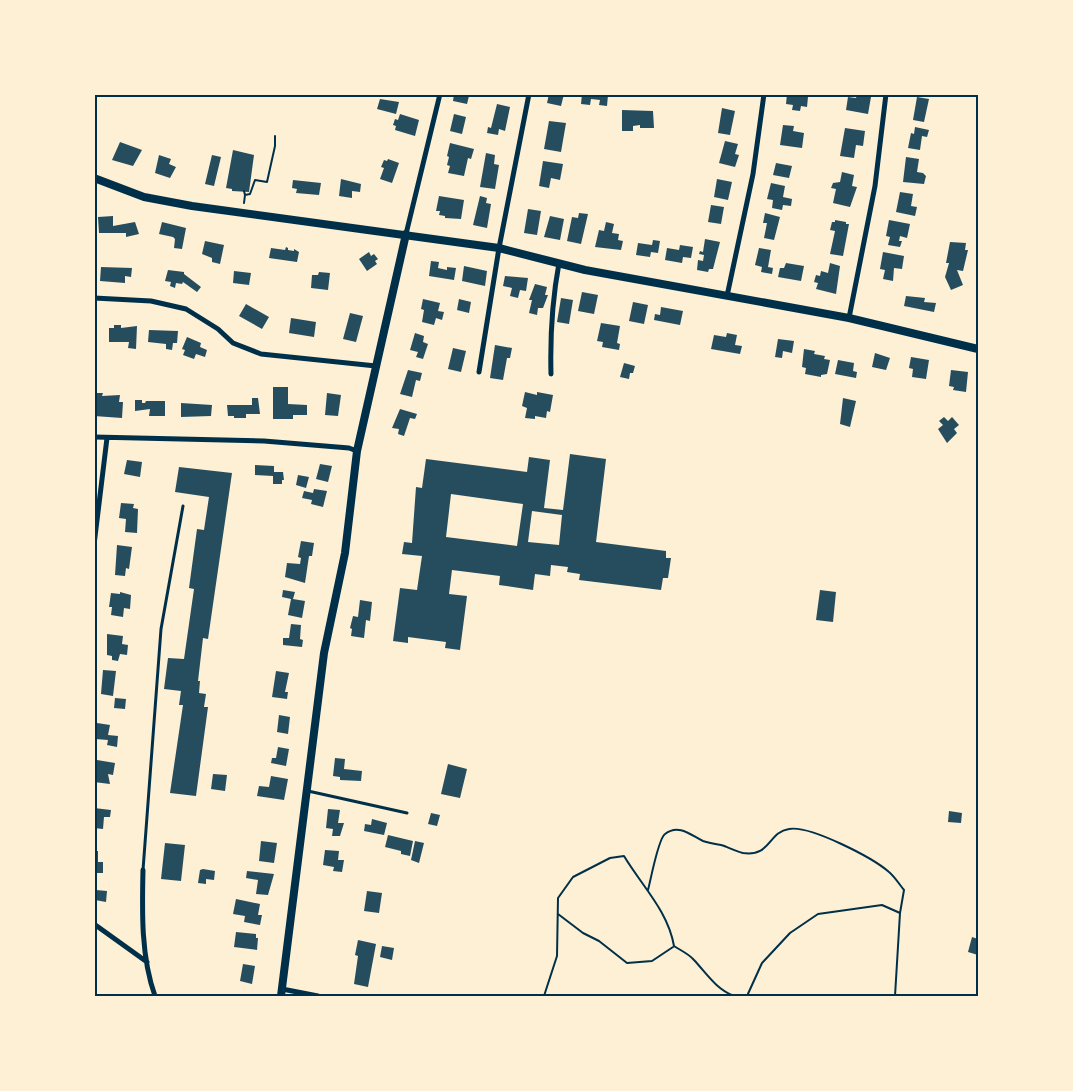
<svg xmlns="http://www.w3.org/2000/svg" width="1073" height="1091" font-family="'Noto Sans',sans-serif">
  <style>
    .building { fill: #264d5e; fill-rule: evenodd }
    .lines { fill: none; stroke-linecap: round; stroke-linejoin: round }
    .path { stroke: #003049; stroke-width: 2 }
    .service { stroke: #003049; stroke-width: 3 }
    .minor { stroke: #003049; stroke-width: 5 }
    .secondary { stroke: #003049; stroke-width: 8 }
    .neatline { fill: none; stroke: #003049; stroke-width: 2 }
  </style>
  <rect width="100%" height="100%" fill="#fdf0d5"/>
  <path class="building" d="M454,94L469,96L467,104L453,101Z
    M549,94H564L561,106L547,103Z
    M582,94L608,95L607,106L599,105L600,100L591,99L590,105L581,104Z
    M787,94H801V96L808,97L807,107L801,106L800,111L792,110L793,105L786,104Z
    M857,95L871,97L868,114L846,110L848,97L856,98Z
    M917,97L929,99L924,122L913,120Z
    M380,99L399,102L396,114L377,109Z
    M497,104L510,107L505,131L499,129L498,135L487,133L488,127L491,128Z
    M722,108L735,111L730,135L718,133Z
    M622,110L653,111L654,128H640V125L633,126V131H622Z
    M400,114L419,120L415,136L395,130L396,126L393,125L395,119L398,120Z
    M454,114L466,117L462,134L450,131Z
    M549,121L566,123L561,152L544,149Z
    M783,125L794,126L793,131L804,133L802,148L780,145Z
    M915,127L929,130L927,137L922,136L920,150L908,148L911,133L914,134Z
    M845,128L865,131L863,146L856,145L854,158L840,156Z
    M725,141L738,144L735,154L739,155L735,167L719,163Z
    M120,142L142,150L133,166L112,160Z
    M450,143L474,149L471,159L468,158L464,176L448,173L450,166L447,165L449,157L447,156Z
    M233,150L254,155L249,192L232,191V189L226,188Z
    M486,153L495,155L494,164L499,165L495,189L480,187Z
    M159,155L171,159L169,164L176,167L170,178L155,173Z
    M212,155L221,157L214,186L205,184Z
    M906,157L919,159L917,172L923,173L926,176L924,184L903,182Z
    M388,159L399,163L392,183L380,179L384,168L381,167L384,160L387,161Z
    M543,161L563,164L560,180L551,178L549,188L539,186Z
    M776,163L792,166L789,178L773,175Z
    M842,172L854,175L852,186L857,187L850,207L833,203L836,189L831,188L833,183L840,182Z
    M341,179L361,184L360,192L352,191V198L339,196Z
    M717,179L732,182L728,200L714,197Z
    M293,180L321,183L319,195L296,193L297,189L292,188Z
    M771,183L785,186L783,197L792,199L791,206L783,205L782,210L772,208L773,200L767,199Z
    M900,192L913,194L911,206L917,207L915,216L896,212Z
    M439,196L464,200L461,219L445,218V216L439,215L440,211H436Z
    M480,196L487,198L486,203L491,204L487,228L473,225Z
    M711,205L724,207L721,224L708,222Z
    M528,209L541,211L537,235L524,233Z
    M579,213L588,214L581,244L567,241L572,217L578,218Z
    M765,213L780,217L774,240L764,238L767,223H763Z
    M113,216V226L135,222L139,234L126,237V233H99L98,217Z
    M550,216L564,219L560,240L544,237Z
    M835,220L846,222V224H849L843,256L830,254L835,231L830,230L832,222H835Z
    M889,220L910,224L907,238L900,236L899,241H902L900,247L888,245L890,237L886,236Z
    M162,222L186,228L182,249L174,248L175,239L173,237L159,234Z
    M606,222L614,224L612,233L619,234L618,240L623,241L621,250L595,247L599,230L604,231Z
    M705,239L720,242L713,269H709L708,272L697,270L698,260L703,261L704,255L699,254L700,251L703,252Z
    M653,240L660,241L658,253L651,252L650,257L636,255L638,243L652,245Z
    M205,241L224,245L220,264L212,262V258L202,254Z
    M950,242L966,243L965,250H968L963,271L957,270L963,285L951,290L945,277L949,263H946Z
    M680,245L693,247L691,258L683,257L682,263L665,260L667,248L679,250Z
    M286,247L288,248V250L294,251V249L299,252L297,262L269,258L271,248L285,250Z
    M759,248L771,250L768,267L773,268L772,274L761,272L762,267L755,265Z
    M369,252L371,256L374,254L378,259L375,261L377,264L367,271L359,259Z
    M883,252L904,256L902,269L894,268L893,281L883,279L885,270L880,269Z
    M431,261L439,262L438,268L447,270V267L456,268L454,280L429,276Z
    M786,263L804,266L801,281L778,277L780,268H784Z
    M830,263L840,266L836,294L816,289L818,283L814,282L816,275L820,276L821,271L828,273Z
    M464,266L487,271L485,286L462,281Z
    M101,267L132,268L131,277L125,276V283L100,281Z
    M168,270L184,272V274L201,287L197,292L183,282L182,284L176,283L175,288L170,286L171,282L165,281Z
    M234,271L251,273L249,285L233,283Z
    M319,272L330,273L328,290L311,288L312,275H318Z
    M505,276L528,278L526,291L520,290L518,298L510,296L512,288L503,286Z
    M535,284L547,287L545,295H548L543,308H538L537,315L529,313L532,300H529Z
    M582,292L598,295L594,314L578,311Z
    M906,296L925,298L924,302L936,303L934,312L904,306Z
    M561,298L573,300L569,324L557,322Z
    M423,299L440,303L438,311L444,312L442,320L436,318L434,325L422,322L424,310L421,309Z
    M459,299L471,302L469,313L457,310Z
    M633,302L648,305L644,324L629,321Z
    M246,304L269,317L262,329L239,316Z
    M661,307L683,311L680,325L654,320L655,314L660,315Z
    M350,313L363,316L356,342L343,339Z
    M291,318L316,322L314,337L289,333Z
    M601,323L620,326L617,343L620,344L619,350L602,347L603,342L597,341Z
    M114,325H121V328L137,326L136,349L128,348L129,342H109V328H114Z
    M149,330L178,331L177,343H173L172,350L166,349V344L148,342Z
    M415,333L424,336L423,342L428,344L423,359L416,357L418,352L410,350Z
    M727,333L737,335L735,345L742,346L740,354L711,349L714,335L726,337Z
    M187,337L201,343L200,347L207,350L205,357L196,354L194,359L183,355L185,350L182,349Z
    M778,339L794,341L792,353L783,351L782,358L775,357Z
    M495,345L512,348L510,358H507L503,380L490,378Z
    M453,348L466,351L461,372L448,369Z
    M804,349L815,351L814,354L825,356L824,359L830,360L827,374L821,375V377L805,374L806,368L802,367Z
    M875,353L890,358L886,370L872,367Z
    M911,357L929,360L926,379L912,377L913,369L909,368Z
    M838,360L854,363L853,371L857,372L856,378L835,374Z
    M624,363L635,366L633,373H630L629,379L620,377Z
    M408,370L422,373L420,381L416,380L412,397L400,394Z
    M951,370L968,372L966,392L953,390L954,387L949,386Z
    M273,387H288V404L307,405V415H293V419H273Z
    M525,392L537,395V392L553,395L550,412L547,411L546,418L535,416V419L525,418L527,408L522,406Z
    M97,393H103L102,396L120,395L119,402H123L122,418L94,416Z
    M327,393L341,395L338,416L325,415Z
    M252,398H258L260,414H246V418H234V416H228L227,405H252Z
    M843,398L856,401L850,427L840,424Z
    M135,400H142V403H145L146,401H165V416H149L150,409L135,411Z
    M181,403L212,405L211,416L181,417Z
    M400,409L417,414L415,419L410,418L404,436L398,434L399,429L392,428Z
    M944,417L948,421L952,417L959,425L954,429L957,433L947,443L938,429L943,425L939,421Z
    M570,454L606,459L596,542L666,551V558H671L668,578H663L661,590L579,580L580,574L567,572L568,567L551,565L550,576L535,574L533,590L499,585L500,576L452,570L449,594L467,596L460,650L445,648L446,642L408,637V643L393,641L400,588L417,590L422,556L402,554L404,542L412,543L416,487L422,488L426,459L527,472L529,457L550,460L544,508L563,510ZM451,494L523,504L517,546L446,537ZM532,511L562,515L559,545L528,542Z
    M127,460L142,462L140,477L124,474Z
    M320,464L332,466L328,482L316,479Z
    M255,465L274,466V472H283L284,480H282V484H273V476L255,475Z
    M179,467L232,473L208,639L203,638L198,681H200L199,693L206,694L204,707H208L196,796L170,793L183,705H179L181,691L164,689L168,658L184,659L194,589L189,588L197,529L204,530L209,497L175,492Z
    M298,475L309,477L306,488L296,485Z
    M314,489L327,491L323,507L311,504L312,500L302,498L304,491L313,493Z
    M121,503L134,504L133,508L138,509L137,533L125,532L126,519L119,518Z
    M301,541L314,543L312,556H309L305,583L285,577L287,563L300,564L301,558L298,557Z
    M117,545L132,547L129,569L126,568L125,576L115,575Z
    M283,590L295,592L293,599L305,601L302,618L288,615L291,599L282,597Z
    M820,590L836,592L833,622L816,620Z
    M120,592L131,595L130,609L124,608L123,617L111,615L112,607H109L111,593L120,594Z
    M360,600L372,602L370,621L366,620L364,638L351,636L352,629L350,628L353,616L358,617Z
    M291,624L301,625L300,639L303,640L302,647L283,645V638H289Z
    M107,634L123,636L122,644L128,645L127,655L120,654L118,661L112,660V656L107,655Z
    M103,670L116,671L113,696L101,694Z
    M276,671L289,673L285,692H288L287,699L272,697Z
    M115,698L126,699L125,709L114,708Z
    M279,715L290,717L288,734L277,732Z
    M97,723L110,725L108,735L118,736L117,747L107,745L108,740L95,739Z
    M278,747L289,749L286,766L271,763L272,758H276Z
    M335,758L345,759L344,769L362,771L361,781L340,780V777L333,776Z
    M97,760L115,763L113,775L108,774L110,784L94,782Z
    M448,764L467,769L460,798L441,794Z
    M213,774L227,775L225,791L211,789Z
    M271,776L288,779L284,800L257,796L259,786L269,787Z
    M94,808L111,810L110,817H104L103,829L94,828Z
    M328,809L340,810L338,823H344L340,836H332L333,829L326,828Z
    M949,811L962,813L961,823L948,822Z
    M431,813L440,815L437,826L428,824Z
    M372,819L387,823L384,835L364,831L365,824L371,825Z
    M388,835L413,841L410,856L401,854V851L385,847Z
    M261,841L277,843L274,863L259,861Z
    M415,841L424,843L419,863L411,860Z
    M165,843L185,845L181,881L161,879Z
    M325,850L339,851L338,860H344L342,872L333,871L334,867L323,865Z
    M94,851H98V862H103V873H94Z
    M203,869L215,871L214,880L206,879V884L198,883L200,870Z
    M247,871L274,874L268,895L256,894L258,880L246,878Z
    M96,890L107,891L106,902L95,900Z
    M367,891L382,893L379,913L364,911Z
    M236,899L260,904L258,915H262L260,925L244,922L245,916L233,914Z
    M236,932L256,934V938H258L257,950L234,947Z
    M972,937L978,939L977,948H978V955L968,952Z
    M358,940L376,944L368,987L354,984L358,956L355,955Z
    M382,946L394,948L392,960L380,957Z
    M243,964L255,966L252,984L240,981Z"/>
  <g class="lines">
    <path class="path" d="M244,191L245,195L244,203
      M245,195L250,194L255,180L267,182L275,146V136
      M648,890C651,879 658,839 665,834C679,823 692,836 703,841C709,843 715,844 721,845C728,847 735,851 743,853C771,857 768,832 789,829C810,825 873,858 889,872C895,877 899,884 904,890L900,913
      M558,914L583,933L599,941L627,963L652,961L673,947
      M544,996L557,956L558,898L573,877L610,858L624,856C642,886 668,911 674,946C680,950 689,954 694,960C707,974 716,989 734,996
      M747,996L762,963L790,933L818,914L882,905L900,913L895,996"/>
    <path class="service" d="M308,791L407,813
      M143,870L161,629L183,506"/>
    <path class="minor" d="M406,234L440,94
      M727,296L753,174L764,94
      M94,298L151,301L186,309L218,329L233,343L261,354L376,366
      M849,318L875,186L886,94
      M479,372L499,248L529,94
      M551,374C550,336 552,301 559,263
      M94,437L264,441L349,448L357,451
      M94,545L107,438
      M143,870C142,912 141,957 155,996
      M94,924L147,962
      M282,989L318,996"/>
    <path class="secondary" d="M94,178L144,197L192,206L499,248L585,270L849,318L978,349
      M281,996L324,653L345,553L357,451L406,234"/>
  </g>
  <rect width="1073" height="1091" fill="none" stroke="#fdf0d5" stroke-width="192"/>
  <rect x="96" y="96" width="881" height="899" class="neatline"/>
</svg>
